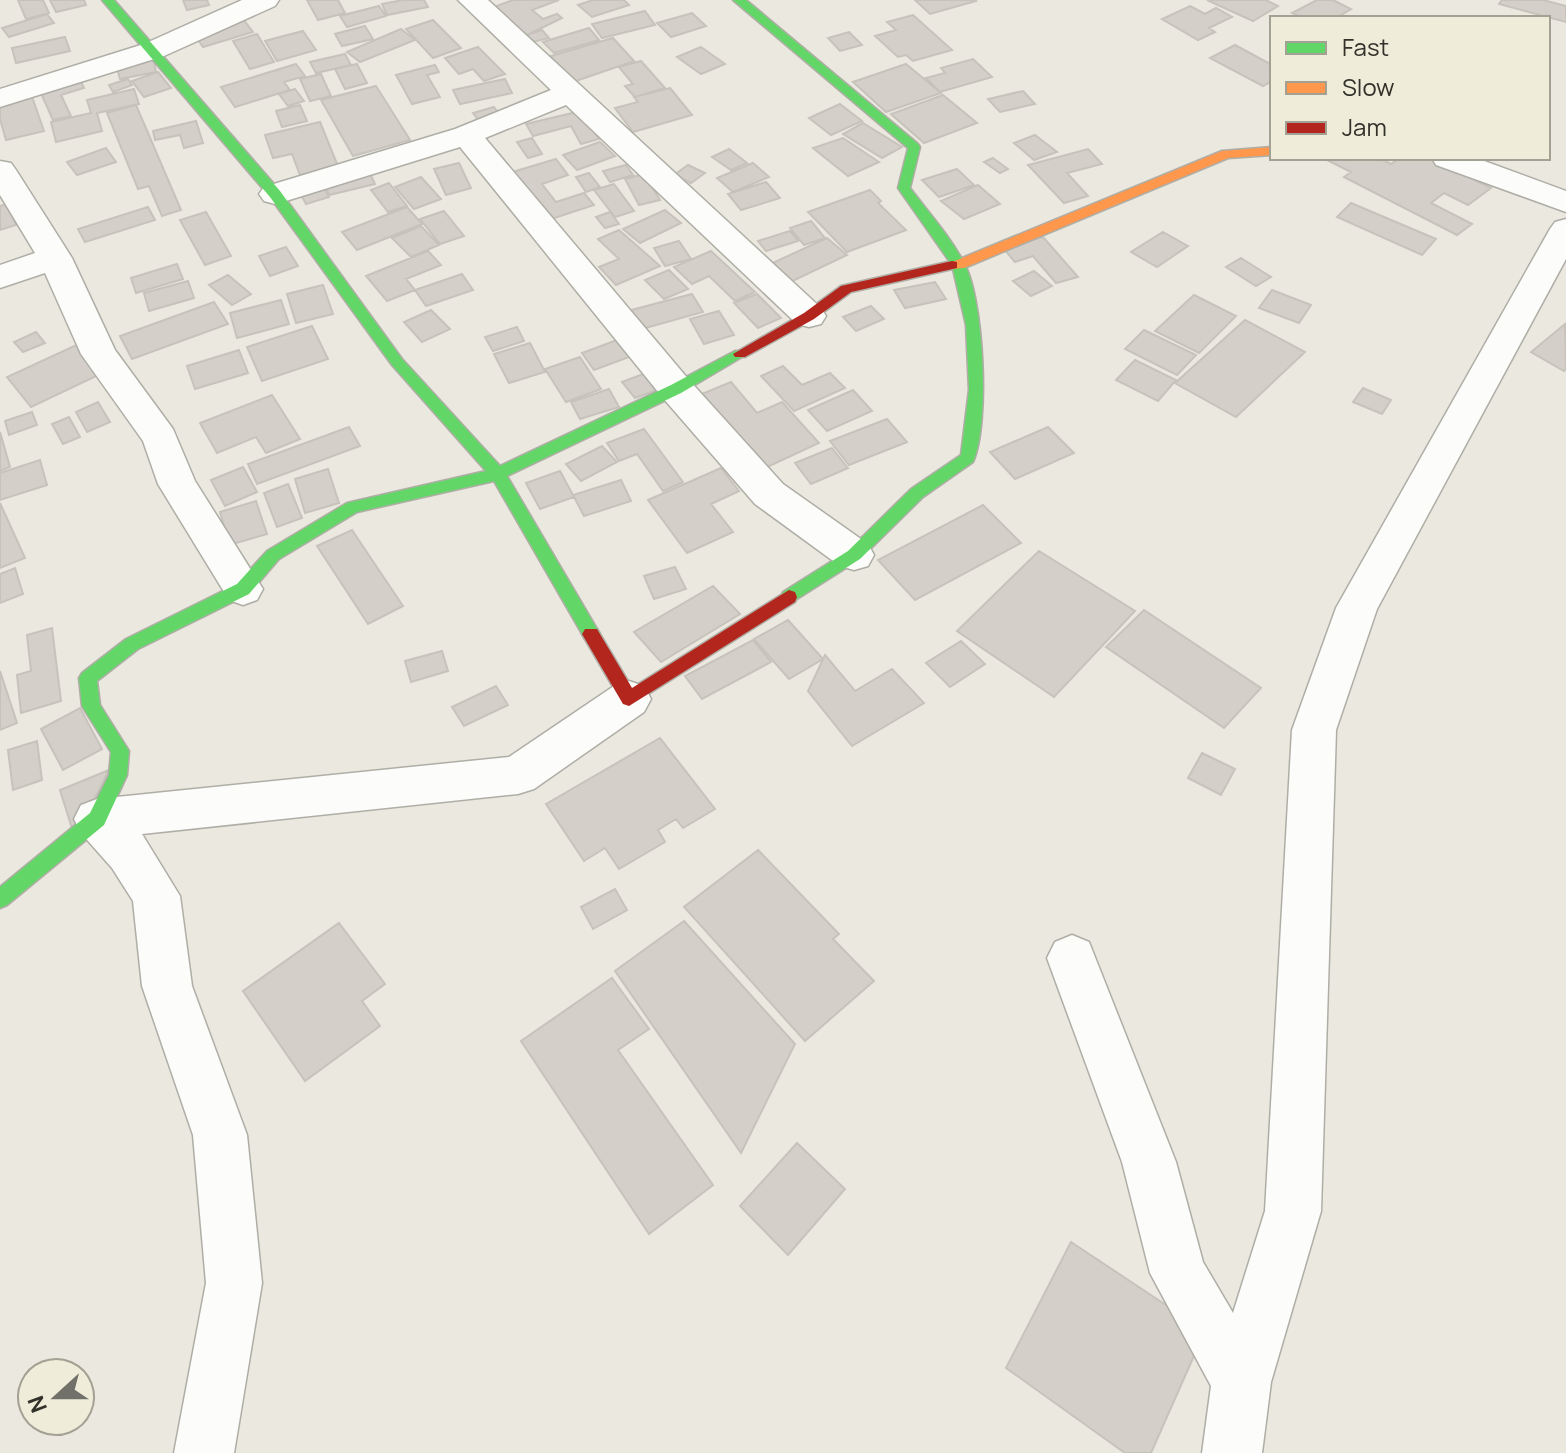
<svg xmlns="http://www.w3.org/2000/svg" width="1566" height="1453" font-family="Manrope,sans-serif">
  <style>
    .building { fill: #d4d0c9; stroke: #c7c3bc; stroke-width: 2 }
    .lines { fill: none; stroke-linecap: round; stroke-linejoin: round }
    .street-casing { stroke: #afaea6; stroke-width: 3 }
    .fast-casing { stroke: #afaea6; stroke-width: 3 }
    .slow-casing { stroke: #afaea6; stroke-width: 3 }
    .jam-casing { stroke: #afaea6; stroke-width: 3 }
    .street { fill: #fcfcfa; fill-rule: evenodd }
    .fast { fill: #63d668; fill-rule: evenodd }
    .slow { fill: #ff974d; fill-rule: evenodd }
    .jam { fill: #b3261e; fill-rule: evenodd }
  </style>
  <rect width="100%" height="100%" fill="#eae8df"/>
  <path class="building" d="M18,0H43L49,13L26,19Z
    M50,0H84L86,5L56,12Z
    M183,0H207L209,5L187,10Z
    M307,0H338L345,13L318,20Z
    M403,0H424L428,7L387,15L382,4Z
    M513,0H559L532,10L543,19L557,14L562,18L525,36L491,8Z
    M593,0H624L629,5L592,17L578,5Z
    M915,0H975L976,1L930,14Z
    M1207,0H1266L1278,6L1253,21Z
    M1317,0H1333L1351,9L1336,18H1303L1292,13Z
    M1502,0H1543L1566,6V22L1499,4Z
    M379,6L386,16L347,27L340,16Z
    M1190,6L1205,14L1216,8L1232,17L1209,28L1215,32L1198,40L1162,19Z
    M645,11L655,25L602,38L592,24Z
    M692,13L706,26L671,37L657,23Z
    M47,14L54,23L9,37L2,28Z
    M913,15L952,50L913,61L906,55L898,57L875,36L896,30L887,22Z
    M243,19L253,32L203,47L194,34Z
    M433,20L461,48L433,58L406,29Z
    M365,26L373,39L342,46L335,34Z
    M589,28L599,40L554,53L543,42Z
    M401,29L415,40L360,62L347,52Z
    M542,30L549,38L533,42L527,35Z
    M303,31L316,50L277,61L265,41Z
    M849,32L862,45L840,51L828,38Z
    M257,34L274,62L250,69L233,41Z
    M65,37L70,51L16,63L12,48Z
    M613,38L634,61L570,83L551,56Z
    M1235,45L1272,65V81L1263,86L1210,58Z
    M478,47L505,74L484,81L473,69L459,74L445,58Z
    M701,47L725,64L701,74L677,57Z
    M345,54L351,65L316,73L310,62Z
    M153,57L156,72L120,79L116,65Z
    M973,59L992,77L940,92L926,78L945,73L941,68Z
    M641,61L665,88L635,97L625,86L633,84L619,67Z
    M296,64L305,76L284,82L290,90L235,107L221,87Z
    M357,64L367,83L345,89L335,69Z
    M906,64L941,93L886,112L853,82Z
    M435,65L439,72L427,75L440,97L412,104L396,75Z
    M158,72L171,88L144,97L132,81Z
    M321,74L331,96L310,101L300,79Z
    M79,78L84,88L61,95L71,116L53,120L39,89Z
    M128,79L132,85L113,92L109,85Z
    M505,79L512,93L460,104L453,90Z
    M376,86L410,140L353,156L321,100Z
    M670,88L692,115L633,132L615,108L638,102L634,97Z
    M134,89L139,104L97,113L102,131L56,142L51,122L91,113L87,100Z
    M295,89L304,101L288,106L279,94Z
    M1023,91L1035,104L1000,112L988,99Z
    M31,94L44,131L6,140L0,119V102Z
    M943,95L977,123L924,143L891,114Z
    M840,104L862,121L831,135L809,118Z
    M136,105L181,210L162,216L149,186L138,189L107,113Z
    M300,105L307,121L282,127L276,111Z
    M494,107L500,115L479,121L473,113Z
    M581,111L599,139L581,144L571,126L533,136L526,124Z
    M196,121L203,143L184,148L180,135L155,140L153,131Z
    M320,122L338,166L300,175L292,154L273,158L265,135Z
    M863,123L902,147L882,158L843,134Z
    M1035,135L1057,152L1034,160L1014,143Z
    M532,138L542,154L528,158L517,142Z
    M843,138L879,162L848,176L813,148Z
    M600,142L615,156L577,170L563,155Z
    M106,148L116,162L77,175L67,162Z
    M729,149L747,163L731,170L712,157Z
    M1088,149L1102,164L1067,173L1088,196L1064,203L1028,165Z
    M993,158L1008,169L1000,173L984,162Z
    M1333,158H1379L1391,164L1400,158H1431L1491,188L1468,205L1444,193L1431,203L1472,224L1457,235L1344,177L1351,172L1329,161Z
    M556,159L568,175L542,184L556,202L584,193L594,205L542,222L506,174Z
    M459,163L471,188L446,195L434,169Z
    M753,163L769,177L733,192L717,178Z
    M626,165L633,175L610,182L603,171Z
    M688,165L705,173L691,183L674,175Z
    M957,169L974,185L939,197L922,180Z
    M369,171L375,184L329,195L324,182Z
    M589,173L600,187L586,192L576,177Z
    M644,174L660,200L639,205L625,179Z
    M421,177L441,199L414,209L395,187Z
    M766,182L780,198L741,210L728,194Z
    M389,183L407,206L388,212L371,190Z
    M614,184L634,211L615,217L594,190Z
    M978,185L1000,204L964,219L941,201Z
    M323,186L329,197L306,204L300,193Z
    M870,190L881,201L878,203L906,230L847,252L808,212Z
    M1351,203L1436,239L1422,255L1337,217Z
    M7,204L16,225L0,230V206Z
    M148,207L155,220L85,242L78,229Z
    M407,207L422,224L357,250L342,232Z
    M665,210L681,223L640,243L623,229Z
    M444,211L464,236L440,244L420,219Z
    M206,212L231,256L205,265L180,220Z
    M610,212L619,224L605,228L596,217Z
    M811,221L825,238L804,245L790,228Z
    M421,226L439,245L411,257L392,238Z
    M619,230L660,266L616,285L599,267L619,259L598,239Z
    M790,231L798,241L766,251L758,241Z
    M1163,232L1188,246L1157,267L1131,252Z
    M1043,237L1078,277L1056,283L1033,256L1015,262L1003,248Z
    M827,238L847,255L784,285L764,267Z
    M679,241L691,259L665,266L654,248Z
    M286,247L298,266L270,276L259,256Z
    M428,251L441,265L406,279L415,290L387,301L366,276Z
    M711,251L755,292L735,301L709,276L692,284L674,267Z
    M1241,258L1271,277L1256,286L1226,267Z
    M177,264L183,279L136,293L131,278Z
    M669,270L688,289L664,299L645,280Z
    M1034,271L1052,286L1031,296L1013,281Z
    M462,274L473,290L426,306L415,290Z
    M228,275L251,294L232,305L209,285Z
    M188,281L194,298L149,311L144,293Z
    M935,282L946,299L905,308L894,290Z
    M323,285L333,314L296,323L287,294Z
    M1272,290L1311,305L1299,323L1259,308Z
    M692,294L703,312L638,330L628,311Z
    M757,294L781,318L758,328L734,303Z
    M1194,295L1236,316L1199,353L1155,331Z
    M281,300L289,324L237,338L230,313Z
    M214,302L228,324L132,359L120,336Z
    M871,306L884,319L856,331L843,317Z
    M431,310L450,329L422,342L404,322Z
    M719,311L734,335L704,344L690,319Z
    M1245,320L1305,352L1236,417L1175,383Z
    M1565,324L1566,369L1564,371L1531,352Z
    M312,326L328,359L262,381L247,347Z
    M517,327L524,341L493,351L485,337Z
    M1144,330L1196,355L1177,375L1125,349Z
    M36,332L45,343L23,352L14,342Z
    M617,340L629,357L594,370L582,353Z
    M83,342L107,371L31,407L7,377Z
    M530,343L545,372L509,383L494,354Z
    M239,350L248,373L195,389L187,366Z
    M580,357L601,389L566,402L545,369Z
    M1135,360L1176,380L1158,401L1116,380Z
    M783,366L802,385L830,373L845,388L794,411L761,376Z
    M646,373L659,389L635,398L622,382Z
    M731,382L757,413L782,402L819,443L765,468L702,394Z
    M1363,388L1391,400L1382,414L1353,402Z
    M609,389L619,407L580,419L571,402Z
    M853,390L872,411L827,431L808,410Z
    M272,395L300,439L266,453L256,437L217,453L200,423Z
    M98,402L110,422L87,432L76,412Z
    M32,412L37,425L9,435L5,421Z
    M69,417L80,437L63,444L52,424Z
    M887,419L907,442L849,465L830,441Z
    M349,427L360,446L257,484L248,464Z
    M1048,427L1074,453L1015,479L990,452Z
    M644,429L683,482L663,491L637,454L619,461L607,443Z
    M0,432L10,467L0,471Z
    M602,446L617,462L581,481L566,464Z
    M832,448L848,468L811,484L795,463Z
    M40,460L47,485L0,500V473Z
    M243,467L257,492L225,506L211,480Z
    M721,468L739,491L711,504L733,532L687,553L648,500Z
    M328,469L339,503L305,513L295,479Z
    M560,471L574,497L540,509L526,483Z
    M621,480L631,501L584,516L573,495Z
    M288,484L302,518L277,527L264,493Z
    M256,501L267,534L229,545L220,512Z
    M0,503L25,558L0,568Z
    M983,505L1021,543L915,600L878,560Z
    M352,530L403,606L368,624L317,546Z
    M1039,551L1135,611L1054,697L957,631Z
    M675,567L686,589L654,599L644,576Z
    M15,568L23,594L0,603V574Z
    M713,586L740,614L661,662L634,632Z
    M1144,610L1261,688L1224,728L1106,647Z
    M788,620L823,659L789,679L754,639Z
    M52,628L61,701L21,713L17,675L31,671L27,635Z
    M753,640L771,662L702,699L685,676Z
    M961,641L985,664L950,687L926,663Z
    M442,651L448,671L411,682L405,661Z
    M825,655L855,691L892,669L924,703L852,746L808,691Z
    M0,671L17,723L0,730Z
    M496,686L508,705L464,726L452,707Z
    M80,708L102,749L63,770L41,729Z
    M660,738L715,809L683,828L676,819L658,830L665,842L619,869L605,848L584,861L546,804Z
    M37,741L42,780L13,790L8,750Z
    M1202,753L1235,769L1221,795L1188,778Z
    M109,770L75,838L60,790Z
    M758,850L839,934L833,939L874,981L805,1041L684,907Z
    M615,889L627,910L593,929L581,907Z
    M684,921L795,1044L741,1153L615,971Z
    M339,923L385,984L362,1001L380,1026L305,1081L243,991Z
    M612,978L649,1029L618,1050L713,1185L649,1234L521,1041Z
    M797,1143L845,1189L788,1255L740,1206Z
    M1071,1242L1205,1331L1151,1453H1125L1006,1368Z"/>
  <g class="lines">
    <defs>
      <path id="street" d="M242,0H279L275,6L164,56L0,107V89L144,44Z
        M458,0H488L821,308L826,316L821,324L809,327L797,324L566,105L485,138L689,380L783,484L868,544L874,555L868,566L854,570L840,566L755,504L663,398L460,147L286,201L275,204L264,201L259,194L264,187L455,129L551,90Z
        M1432,158H1476L1566,191V212L1436,165Z
        M0,161L11,163L16,170L72,258L115,350L173,429L195,481L263,589L257,600L243,605L229,600L158,484L143,441L81,354L45,273L0,288V265L35,253L0,195Z
        M1566,219V259L1377,609L1336,730L1321,1211L1271,1382L1262,1453H1202L1211,1386L1150,1273L1122,1162L1047,958L1055,942L1072,935L1089,942L1176,1162L1203,1262L1233,1313L1265,1211L1292,730L1336,608L1550,229L1555,222Z
        M629,681L644,686L651,699L644,712L534,789L518,794L142,834L180,896L192,986L247,1135L262,1283L234,1453H174L206,1283L193,1135L142,986L133,901L112,868L81,833L74,819L81,805L97,799L509,757L614,686Z"/>
      <path id="fast" d="M102,0H114L280,191L402,359L500,466L671,385L735,351H745L747,354L681,393L507,476L597,629L600,634L597,639H585L494,481L357,512L279,559L249,594L138,649L97,681L100,705L129,751L127,775L104,825L7,905L0,908V887L90,813L109,775L111,752L82,706L79,678L82,673L126,639L237,584L267,551L347,503L486,471L392,365L270,197Z
        M733,0H746L918,144L920,147L910,188C928,212 950,236 964,263C984,299 990,424 973,462L923,497L860,559L789,604L783,602L781,597L783,592L848,551L911,489L961,455L969,390L966,325L952,265L898,188L908,148Z"/>
      <path id="slow" d="M1272,147V155L1228,158L964,268L952,269L945,265L1222,151Z"/>
      <path id="jam" d="M952,261L957,262V268L851,292L814,319L745,357H735L733,354L804,313L841,286Z
        M789,590L795,592L797,597L795,602L629,706L623,704L582,634L585,629H597L632,688Z"/>
    </defs>
    <use href="#street" class="street-casing"/>
    <use href="#fast" class="fast-casing"/>
    <use href="#slow" class="slow-casing"/>
    <use href="#jam" class="jam-casing"/>
    <use href="#street" class="street"/>
    <use href="#fast" class="fast"/>
    <use href="#slow" class="slow"/>
    <use href="#jam" class="jam"/>
  </g>
  <rect x="1270" y="16" width="280" height="144" fill="#efecda" stroke="#a3a194" stroke-width="2"/>
  <rect x="1286" y="42" width="40" height="12" fill="#63d668" stroke="#a3a194" stroke-width="2"/>
  <text x="1342" y="56" font-size="24" fill="#32312a">Fast</text>
  <rect x="1286" y="82" width="40" height="12" fill="#ff974d" stroke="#a3a194" stroke-width="2"/>
  <text x="1342" y="96" font-size="24" fill="#32312a">Slow</text>
  <rect x="1286" y="122" width="40" height="12" fill="#b3261e" stroke="#a3a194" stroke-width="2"/>
  <text x="1342" y="136" font-size="24" fill="#32312a">Jam</text>
  <g transform="translate(56 1397) rotate(249)"><circle r="38" fill="#efecda" stroke="#a3a194" stroke-width="2"/>
  <path d="M0-6L14 30L0 20L-14 30Z" fill="#727169"/>
  <text y="-12" font-size="22" font-weight="bold" text-anchor="middle" fill="#32312a">N</text>
  </g>
</svg>
